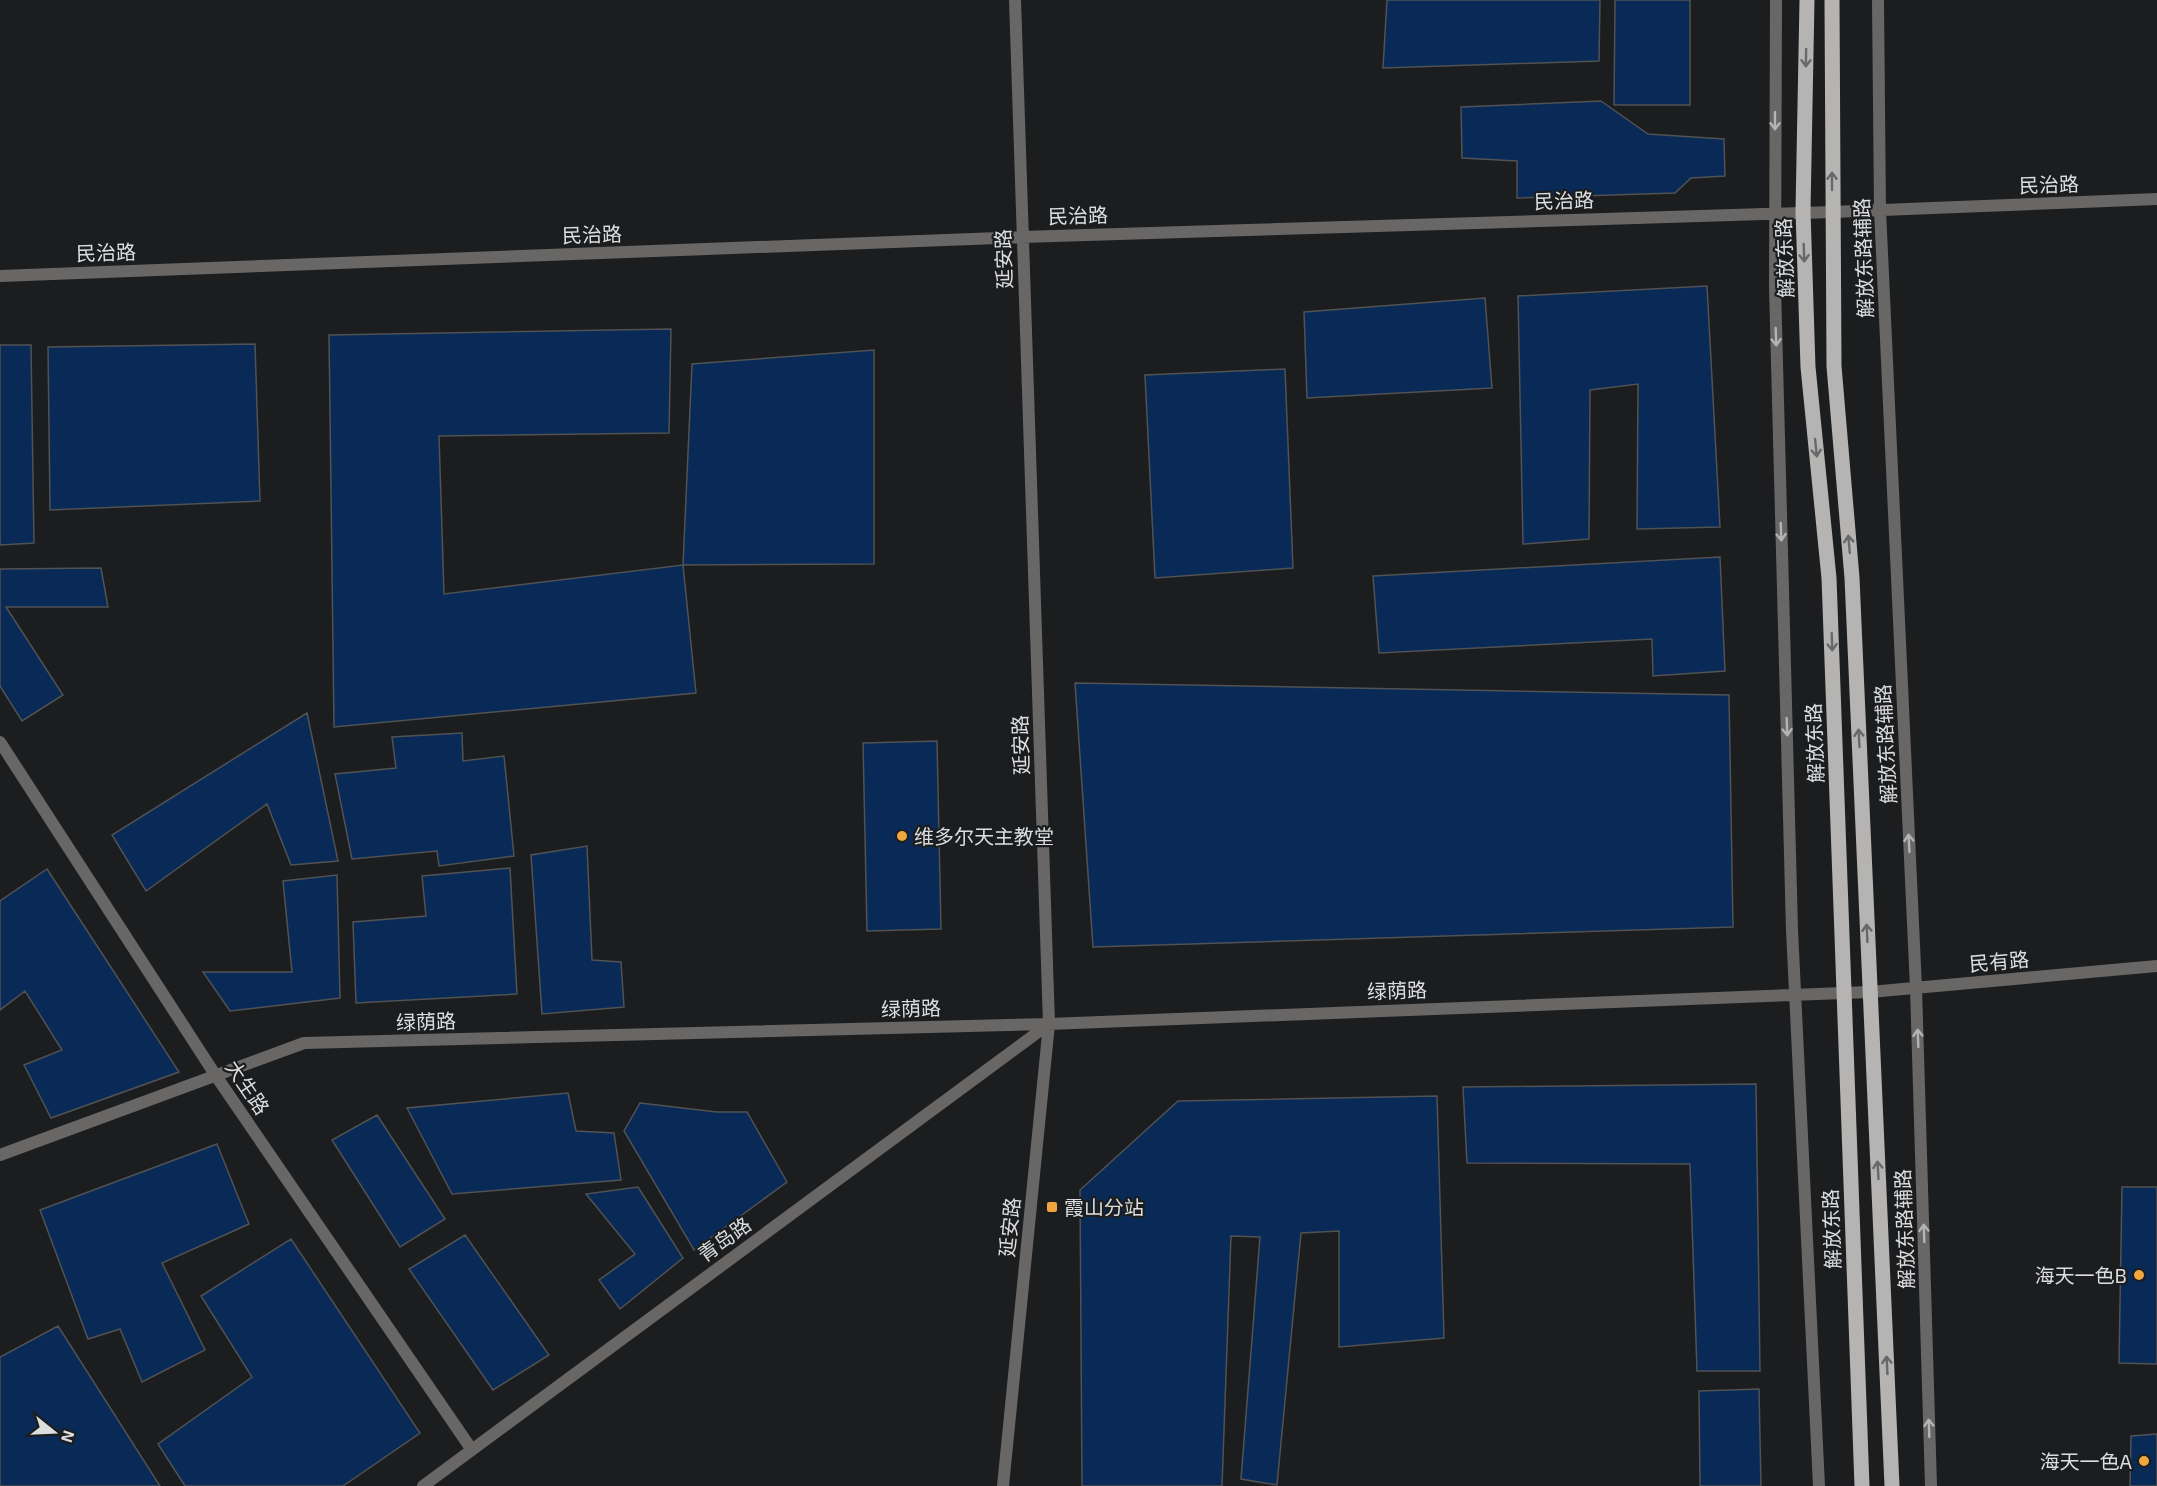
<svg xmlns="http://www.w3.org/2000/svg" width="2157" height="1486" font-family="'Exo 2','Noto Sans SC',sans-serif">
  <style>
    .building { fill: #092a56; stroke: #505254; stroke-width: 1.5 }
    .lines { fill: none; stroke-linecap: round; stroke-linejoin: round }
    .street { stroke: #686766; stroke-width: 12 }
    .primary { stroke: #b5b4b2; stroke-width: 15 }
    .oneway { stroke: #686868 }
    .oneway2 { stroke: #b3b4b4 }
    .poi-dot { fill: #f0a63f; stroke: #1c1d1f; stroke-width: 2 }
    .labels { text-anchor: middle; dominant-baseline: central; stroke-width: 4.5; stroke-linejoin: round; paint-order: stroke }
    .street-label { font-size: 20px; fill: #dcddde; stroke: #1c1d1f }
    .poi-label { font-size: 20px; fill: #dcddde; stroke: #1c1d1f; text-anchor: start }
  </style>
  <rect width="100%" height="100%" fill="#1c1d1f"/>
  <path class="building" d="M1387,0H1600L1599,61L1383,68Z
    M1615,0H1690V105H1614Z
    M1601,101L1648,134L1724,139L1725,176L1691,178L1675,193L1517,198V161L1462,158L1461,107Z
    M1707,286L1720,527L1637,529L1638,384L1590,390L1589,539L1523,544L1518,296Z
    M1485,298L1492,388L1307,398L1304,312Z
    M671,329L669,433L439,436L444,594L683,565L696,693L334,727L329,335Z
    M255,344L260,501L50,510L48,347Z
    M0,345H31L34,543L0,545Z
    M874,350V564L683,565L692,364Z
    M1285,369L1293,568L1155,578L1145,375Z
    M1720,557L1725,671L1653,676L1652,639L1379,653L1373,576Z
    M101,568L108,607H6L63,695L22,721L0,686V569Z
    M1075,683L1729,695L1733,927L1093,947Z
    M307,713L338,861L291,865L267,804L146,891L112,835Z
    M462,733L463,761L504,756L514,856L439,866L437,851L352,859L335,774L396,768L392,737Z
    M937,741L941,929L867,931L863,743Z
    M587,846L592,960L621,962L624,1007L542,1014L531,855Z
    M510,868L517,994L356,1003L353,922L426,916L422,876Z
    M47,869L179,1072L51,1118L24,1065L62,1050L25,991L0,1010V901Z
    M337,875L340,998L230,1011L203,972H292L283,881Z
    M1756,1084L1760,1371H1697L1690,1164L1467,1163L1463,1087Z
    M568,1093L576,1131L614,1133L621,1180L452,1194L407,1108Z
    M1437,1096L1444,1338L1339,1347V1231L1301,1233L1277,1485L1241,1479L1260,1237L1231,1236L1222,1486H1082L1080,1190L1178,1101Z
    M640,1103L717,1112H747L787,1182L694,1250L624,1131Z
    M377,1115L445,1219L400,1247L332,1140Z
    M217,1144L249,1224L162,1263L205,1350L142,1382L120,1329L88,1339L40,1210Z
    M638,1187L683,1258L620,1309L599,1280L635,1254L586,1194Z
    M2122,1187H2157V1364L2119,1363Z
    M465,1235L549,1355L493,1390L409,1269Z
    M291,1239L420,1433L343,1486H185L158,1444L252,1377L201,1296Z
    M58,1326L160,1486H0V1357Z
    M1759,1389L1761,1486H1700L1699,1391Z
    M2157,1434V1486H2130L2131,1436Z"/>
  <g class="lines">
    <path class="street" d="M1776,0L1775,287L1792,930L1819,1486
      M1878,0L1880,210L1916,988L1931,1486
      M0,276L1022,237L1832,212L2157,199
      M0,742L216,1076L472,1450
      M0,1155L304,1043L1049,1024L1870,992L2157,966
      M423,1486L1049,1024
      M1003,1486L1049,1024L1015,0"/>
    <path class="primary" d="M1807,0L1803,211L1808,367L1829,578L1862,1486
      M1832,0L1834,366L1852,578L1892,1486"/>
  </g>
  <defs><path id="oneway-shaft" d="M-6 0H5M1.5-3L5.5 0L1.5 3" fill="none" stroke-width="1.6" stroke-linecap="round" stroke-linejoin="round" transform="scale(1.5)"/></defs>
  <g class="oneway">
    <use href="#oneway-shaft" transform="translate(1806 58) rotate(91)"/>
    <use href="#oneway-shaft" transform="translate(1832 181) rotate(-90)"/>
    <use href="#oneway-shaft" transform="translate(1804 253) rotate(88)"/>
    <use href="#oneway-shaft" transform="translate(1816 448) rotate(84)"/>
    <use href="#oneway-shaft" transform="translate(1849 544) rotate(-95)"/>
    <use href="#oneway-shaft" transform="translate(1832 642) rotate(88)"/>
    <use href="#oneway-shaft" transform="translate(1859 738) rotate(-93)"/>
    <use href="#oneway-shaft" transform="translate(1867 933) rotate(-93)"/>
    <use href="#oneway-shaft" transform="translate(1878 1170) rotate(-93)"/>
    <use href="#oneway-shaft" transform="translate(1887 1365) rotate(-93)"/>
  </g>
  <g class="oneway2">
    <use href="#oneway-shaft" transform="translate(1775 121) rotate(90)"/>
    <use href="#oneway-shaft" transform="translate(1776 337) rotate(88)"/>
    <use href="#oneway-shaft" transform="translate(1781 532) rotate(88)"/>
    <use href="#oneway-shaft" transform="translate(1787 727) rotate(88)"/>
    <use href="#oneway-shaft" transform="translate(1909 843) rotate(-93)"/>
    <use href="#oneway-shaft" transform="translate(1918 1038) rotate(-92)"/>
    <use href="#oneway-shaft" transform="translate(1924 1233) rotate(-92)"/>
    <use href="#oneway-shaft" transform="translate(1929 1428) rotate(-92)"/>
  </g>
  <g class="poi-dot">
    <circle cx="902" cy="836" r="6"/>
    <rect x="1046" y="1201" width="12" height="12" rx="3"/>
    <circle cx="2139" cy="1275" r="6"/>
    <circle cx="2144" cy="1461" r="6"/>
  </g>
  <g class="labels">
    <g class="street-label">
      <text transform="translate(2049 184) rotate(-2)">民治路</text>
      <text transform="translate(1564 200) rotate(-2)">民治路</text>
      <text transform="translate(1078 215) rotate(-2)">民治路</text>
      <text transform="translate(592 234) rotate(-2)">民治路</text>
      <text transform="translate(106 252) rotate(-2)">民治路</text>
      <text transform="translate(1784 258) rotate(-92)">解放东路</text>
      <text transform="translate(1863 258) rotate(-92)">解放东路辅路</text>
      <text transform="translate(1003 259) rotate(-92)">延安路</text>
      <text transform="translate(1814 743) rotate(-92)">解放东路</text>
      <text transform="translate(1885 744) rotate(-93)">解放东路辅路</text>
      <text transform="translate(1020 745) rotate(-92)">延安路</text>
      <text transform="translate(1999 961) rotate(-5)">民有路</text>
      <text transform="translate(1397 990) rotate(-2)">绿荫路</text>
      <text transform="translate(911 1008) rotate(-2)">绿荫路</text>
      <text transform="translate(426 1021) rotate(-2)">绿荫路</text>
      <text transform="translate(248 1087) rotate(56)">大生路</text>
      <text transform="translate(1009 1227) rotate(-84)">延安路</text>
      <text transform="translate(1831 1229) rotate(-92)">解放东路</text>
      <text transform="translate(1904 1229) rotate(-92)">解放东路辅路</text>
      <text transform="translate(724 1239) rotate(-36)">青岛路</text>
    </g>
    <g class="poi-label">
      <text x="914" y="836">维多尔天主教堂</text>
      <text x="1064" y="1207">霞山分站</text>
      <text x="2127" y="1275" text-anchor="end">海天一色B</text>
      <text x="2132" y="1461" text-anchor="end">海天一色A</text>
    </g>
  </g>
  <g transform="translate(54 1432) rotate(108)" stroke="#1c1d1f" stroke-width="4.5" paint-order="stroke">
  <path d="M0-4.5L10 22L0 15L-10 22Z" fill="#dcddde"/>
  <text y="-9" font-size="16" font-weight="bold" text-anchor="middle" fill="#dcddde">N</text>
  </g>
</svg>
